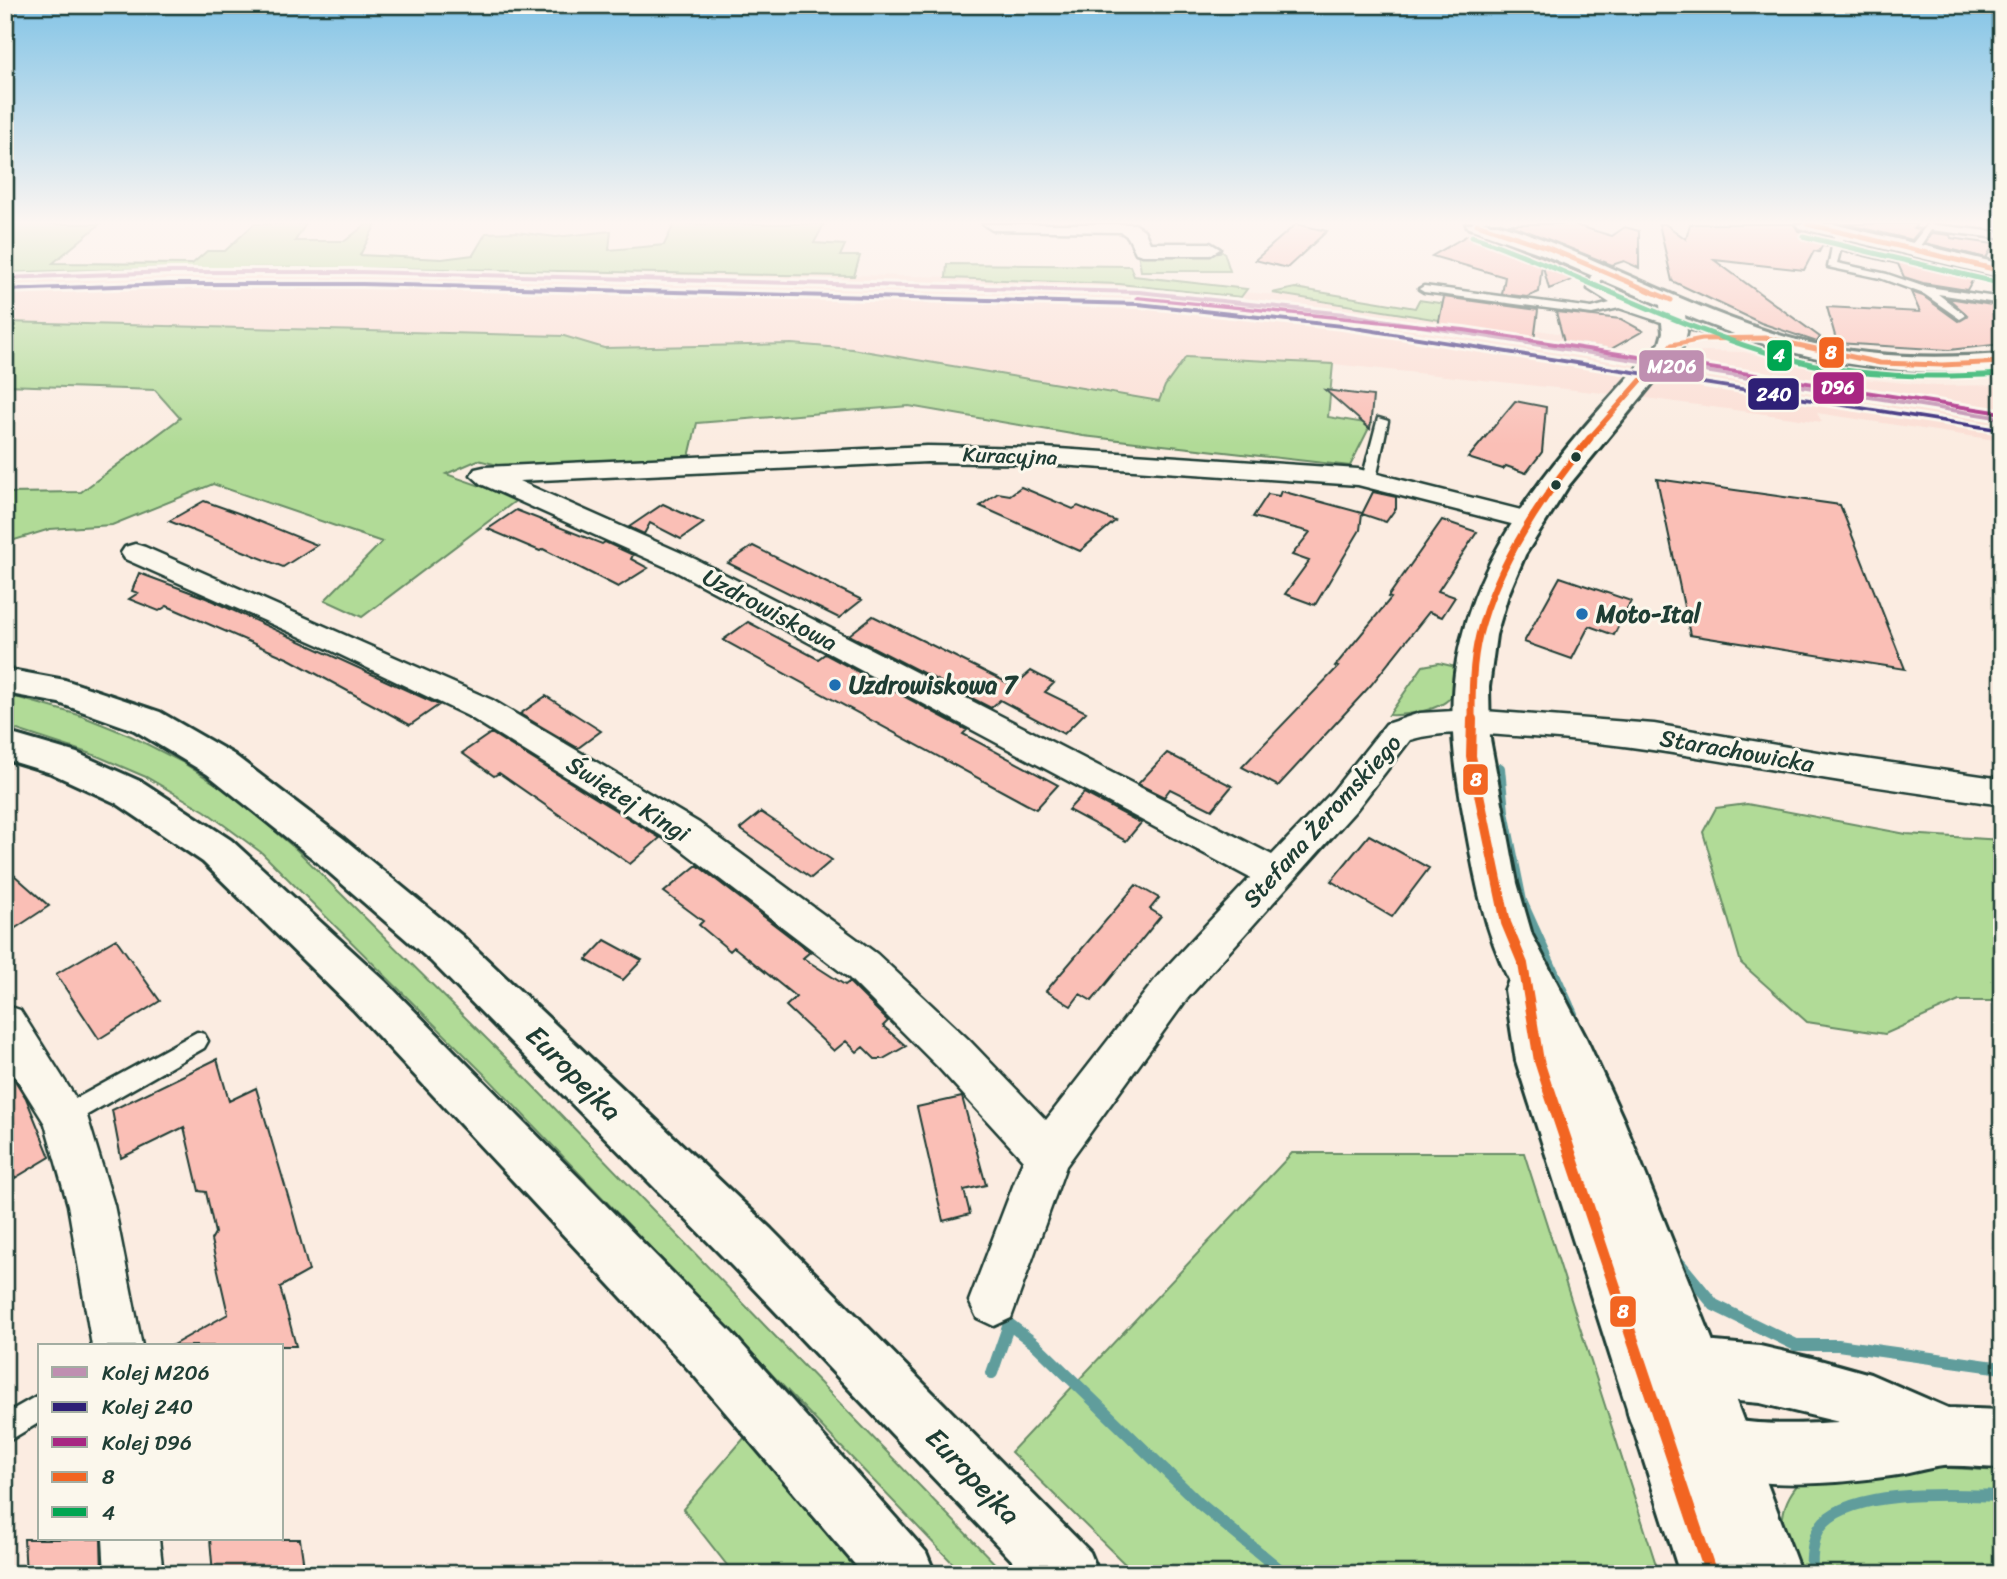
<svg xmlns="http://www.w3.org/2000/svg" width="2007" height="1579" font-family="Sriracha,sans-serif">
  <style>
    .built { fill: #fbded4 }
    .green { fill: #b1db97; stroke: #688c66; stroke-width: 2 }
    .lines { fill: none; stroke-linecap: round; stroke-linejoin: round }
    .stream-far1 { stroke: #609d9c; stroke-width: 10 }
    .stream { stroke: #609d9c; stroke-width: 12 }
    .building { fill: #fabfb6; stroke: #1f3d34; stroke-width: 2 }
    .lane-casing { stroke: #1f3d34; stroke-width: 5 }
    .street-casing { stroke: #1f3d34; stroke-width: 5 }
    .secondary-casing { stroke: #1f3d34; stroke-width: 6 }
    .primary-casing { stroke: #1f3d34; stroke-width: 6 }
    .lane { fill: #fbf7ec; fill-rule: evenodd }
    .street { fill: #fbf7ec; fill-rule: evenodd }
    .secondary { fill: #fbf7ec; fill-rule: evenodd }
    .primary { fill: #fbf7ec; fill-rule: evenodd }
    .bus-1-far3-casing { stroke: #fbf7ec; stroke-width: 9 }
    .bus-1-far2-casing { stroke: #fbf7ec; stroke-width: 11 }
    .bus-1-far1-casing { stroke: #fbf7ec; stroke-width: 15 }
    .bus-1-casing { stroke: #fbf7ec; stroke-width: 18 }
    .bus-2-casing { stroke: #fbf7ec; stroke-width: 9 }
    .bus-1-far3 { stroke: #f26522; stroke-width: 5 }
    .bus-1-far2 { stroke: #f26522; stroke-width: 7 }
    .bus-1-far1 { stroke: #f26522; stroke-width: 10 }
    .bus-1 { stroke: #f26522; stroke-width: 12 }
    .bus-2 { stroke: #00a651; stroke-width: 5 }
    .rail-1-casing { stroke: #fbf7ec; stroke-width: 6 }
    .rail-2-casing { stroke: #fbf7ec; stroke-width: 6 }
    .rail-3-casing { stroke: #fbf7ec; stroke-width: 6 }
    .rail-1 { fill: #bf8fb1; fill-rule: evenodd }
    .rail-2 { fill: #2e2076; fill-rule: evenodd }
    .rail-3 { fill: #a82682; fill-rule: evenodd }
    .bus-dot { fill: #1f3d34; stroke: #fbf7ec; stroke-width: 2.5 }
    .poi-dot { fill: #1f6fb2; stroke: #fbf7ec; stroke-width: 2.5 }
    .labels { text-anchor: middle; dominant-baseline: central; stroke-width: 6; stroke-linejoin: round; paint-order: stroke }
    .far-street-label { font-size: 21px; fill: #1f3d34; stroke: #fbf7ec }
    .street-label { font-size: 24px; fill: #1f3d34; stroke: #fbf7ec }
    .poi-label { font-size: 24px; font-weight: bold; fill: #1f3d34; stroke: #fbf7ec; text-anchor: start }
    .near-street-label { font-size: 28px; fill: #1f3d34; stroke: #fbf7ec }
    .line-badge { stroke: #fbf7ec; stroke-width: 2.5 }
    .badge-label { font-size: 19px; text-anchor: middle; font-weight: bold; fill: #fff }
  </style>
  <rect width="100%" height="100%" fill="#fbece1"/>
  <filter id="ink" filterUnits="userSpaceOnUse"><feTurbulence type="fractalNoise" baseFrequency=".0143" numOctaves="2"/><feDisplacementMap in="SourceGraphic" scale="14" xChannelSelector="R" yChannelSelector="G"/><feConvolveMatrix kernelMatrix="1 2 1 2 8 2 1 2 1" color-interpolation-filters="sRGB"/></filter>
  <g filter="url(#ink)">
    <path class="built" d="M344,267L1093,279L1301,297L1439,320L1451,317L1564,334V342L1680,360L1705,351L1744,352L1852,378L1937,386L2002,385V441L1817,413L1822,422L1631,396L1333,364L1165,386L1159,401L852,349L793,344L604,348L564,336L5,322V273L120,268Z"/>
    <path class="green" d="M18,224H100L53,263L192,264L207,251H225L254,224H306L295,241H345L365,225L376,224L360,255L442,259L473,255L486,233L516,232L556,237L611,231L609,250L664,245L674,224H824L814,243L845,245L840,256H860L854,276C571,273 288,261 5,273V234Z
      M1138,252H1224L1230,271H1141Z
      M947,264L1130,266L1134,276L1247,289L1241,297L1119,284L946,278Z
      M1295,288L1415,308L1419,300L1453,305L1439,320L1272,293Z
      M5,322L564,336L604,348L792,344L852,349L1159,401L1165,386L1186,357L1333,364L1328,417L1371,424L1350,466L1083,436L909,406L697,423L689,457L522,471L478,460L446,474L518,499L362,617L325,600L382,542L213,484L112,525L50,529L5,543V493L81,492L180,418L155,390L5,385Z
      M1439,663L1456,667C1455,675 1455,688 1452,695C1444,710 1404,716 1389,715L1423,666Z
      M5,694L79,715L131,736L182,762L234,796L297,850L506,1058L1005,1574H963L486,1076L262,853L205,811L146,777L97,756L5,726Z
      M1747,804L1906,834L2002,840V1001H1959L1885,1034L1807,1022L1741,963L1703,832L1716,808Z
      M1292,1153H1524L1659,1574H1135L1011,1452Z
      M745,1437L864,1574H734L683,1509Z
      M1897,1465L2002,1471V1574H1792C1783,1538 1773,1511 1800,1482Z"/>
    <g class="lines">
      <path class="stream-far1" d="M1500,768L1504,812L1522,901L1573,1014"/>
      <path class="stream" d="M1676,1259L1714,1305L1796,1345H1838L2002,1368
        M992,1373L1009,1324L1035,1344L1200,1504L1285,1574
        M1812,1574C1811,1558 1812,1535 1824,1522C1857,1488 1957,1495 2002,1496"/>
    </g>
    <path class="building" d="M1296,224L1327,231L1287,268L1255,260Z
      M1508,224H1572L1612,236L1625,227L1639,231V268L1624,261L1612,265Z
      M1659,224H1665L1686,239L1690,224H1794L1798,231L1831,239L1829,247L1822,246L1819,252L1814,251L1804,270L1714,260L1820,337L1817,342L1761,323L1672,281Z
      M1845,224H1917L1914,228L1921,229L1912,240Z
      M1473,232L1541,256L1585,275L1549,289L1542,263L1539,292L1527,297L1502,294L1505,277L1432,256Z
      M1932,233L1950,235L1951,238L1994,244L1986,258L1925,243Z
      M1845,242L1976,274L1967,290L1923,283L1904,277L1898,264L1843,251Z
      M1911,292L1923,296L1958,321L1967,315L1948,298L1998,306L2002,308V344L1949,350L1837,343L1827,307L1920,312Z
      M1444,297L1538,310L1534,341L1438,326Z
      M1556,312L1621,319L1643,331L1611,349L1564,342Z
      M1325,390L1373,396L1370,429Z
      M1515,401L1546,407L1542,452L1526,473L1506,466L1503,469L1468,458Z
      M1657,479L1840,505L1905,669L1690,635Z
      M1021,487L1073,509L1078,506L1115,521L1080,551L980,506L998,493L1010,495Z
      M1281,491L1362,513L1360,530L1315,605L1285,594L1309,561L1292,555L1310,532L1253,517L1268,494L1279,496Z
      M1373,492L1396,497V508L1386,522L1362,514Z
      M204,501L238,513L317,545L283,567L169,521Z
      M663,504L704,523L681,539L650,523L644,534L629,527Z
      M516,510L602,544L605,542L633,555L631,559L648,568L618,587L543,549L540,551L488,529Z
      M1442,520L1477,532L1438,591L1455,597L1442,617L1429,612L1371,685L1278,786L1242,767L1338,667L1335,666L1391,598L1388,597Z
      M753,546L823,581L862,600L839,618L728,563Z
      M139,573L206,598L439,705L410,725L289,659L167,606L159,611L129,599L138,593L132,591Z
      M1560,577L1631,601L1614,635L1589,626L1572,659L1524,642Z
      M873,616L1014,686L1031,671L1054,683L1045,692L1086,712L1064,734L1000,700L991,708L849,635Z
      M748,622L818,659L825,654L967,730L963,734L1058,785L1036,809L1026,804L723,640Z
      M546,696L601,731L578,748L520,714Z
      M491,733L660,838L630,864L499,773L494,776L462,753Z
      M1167,753L1232,786L1212,810L1170,789L1164,797L1138,784Z
      M1084,793L1141,823L1126,841L1068,810Z
      M761,812L832,860L811,878L740,829Z
      M1369,835L1429,868L1392,917L1331,881Z
      M697,865L810,952L803,958L845,985L849,982L888,1021L883,1026L906,1046L883,1059H875L863,1047L857,1052L846,1041L834,1051L786,1006L796,997L734,947L730,951L699,925L703,921L664,892Z
      M5,867L49,906L5,935Z
      M1136,885L1159,898L1150,909L1161,916L1092,1001L1080,994L1071,1006L1046,991Z
      M116,939L160,1001L99,1039L56,974Z
      M605,940L642,960L623,980L586,960Z
      M217,1059L229,1101L256,1088L293,1213L309,1271L280,1287L296,1346H171L228,1314L211,1240L215,1233L206,1192L199,1191L184,1127L121,1158L112,1110Z
      M5,1065L26,1098L50,1157L5,1184Z
      M962,1097L986,1185L964,1190L970,1214L943,1221L917,1107Z
      M24,1539H101L102,1574H26Z
      M210,1539H300L305,1574H213Z"/>
    <g class="lines">
      <defs>
        <path id="lane" d="M1928,224L1997,232L2002,235L1997,238L1931,230L1916,252H1908L1907,250Z
          M1840,229L1845,232L1837,263L1887,274L1922,286L2002,298V304L1938,294L1964,314L1965,316L1960,319L1924,294L1880,278L1828,267L1835,232Z
          M1599,266L1604,269L1599,288L1647,311L1741,338L1731,340L1658,321L1619,308L1592,314L1424,292L1419,289L1424,286L1592,308L1610,303L1588,289L1594,269Z
          M1378,418L1388,421L1376,479L1369,483L1362,479Z
          M197,1032L204,1034L208,1041L204,1048L73,1123L65,1126L57,1123L54,1116L57,1109Z
          M40,1394V1422L5,1443V1414Z"/>
        <path id="street" d="M983,224H1135L1144,230L1150,243H1210L1220,249L1210,255H1143L1136,253L1128,237L1121,232L992,230Z
          M927,446L1044,448L1358,469L1541,515L1545,521L1541,527L1531,529L1358,485L1044,464L927,462L519,481L695,559L1272,855L1333,791L1386,724L1420,713L1471,710L1654,724L1823,753L2002,779V805C1942,796 1882,788 1822,778C1725,762 1630,743 1532,737C1493,735 1448,728 1410,740L1357,809L1186,1000L1066,1166L1011,1318L994,1326L977,1318L969,1301L1023,1160L938,1067L849,978L673,843L468,716L326,648L125,559L121,553L125,547L135,544L145,547L492,700L699,823L877,954L968,1039L1046,1120L1158,976L1250,878L675,571L481,484L471,475L475,469L484,467Z
          M5,1005L20,1010L87,1116L114,1205L142,1346H92L68,1205L45,1124L5,1060Z
          M103,1539H159L163,1574H105Z"/>
        <path id="secondary" d="M1466,224H1498L1521,231C1614,265 1703,315 1800,341C1865,358 1934,359 2002,354V370C1885,378 1792,360 1685,315L1687,332L1684,345L1569,485L1525,555L1508,595L1496,635L1489,687L1490,739L1517,883L1532,935L1586,1038L1624,1121L1722,1364L1801,1574H1680L1516,1061L1505,990L1509,980C1484,929 1475,879 1465,823C1455,770 1447,714 1457,660C1479,534 1577,434 1660,343L1663,332L1660,305L1542,254L1469,228Z
          M1796,224H1833L2002,264V278L1799,228Z"/>
        <path id="primary" d="M5,669L65,680L160,712L233,754L344,839L461,935L771,1229L1090,1552L1099,1574H1025L733,1267L431,961L316,861L207,774L134,730L59,703L5,693Z
          M5,732L77,753L144,783L231,840L385,981L732,1333L926,1552L935,1574H863L692,1373L353,1009L203,862L116,803L51,773L5,759Z
          M1704,1341L1760,1346L1816,1359L1870,1374L1948,1408L2002,1410V1468C1982,1468 1963,1465 1943,1466C1925,1468 1909,1474 1891,1476C1828,1485 1751,1490 1690,1468C1654,1455 1614,1427 1631,1384C1635,1377 1637,1366 1644,1361C1660,1348 1684,1344 1704,1341ZM1704,1398L1760,1403L1839,1422C1797,1424 1718,1430 1685,1400Z"/>
      </defs>
      <use href="#lane" class="lane-casing"/>
      <use href="#street" class="street-casing"/>
      <use href="#secondary" class="secondary-casing"/>
      <use href="#primary" class="primary-casing"/>
      <use href="#lane" class="lane"/>
      <use href="#street" class="street"/>
      <use href="#secondary" class="secondary"/>
      <use href="#primary" class="primary"/>
      <defs>
        <path id="bus-1-far3" d="M1477,224L1546,247L1671,300
          M1807,224L2002,271
          M1589,439L1672,345L1702,339L1766,338L1880,363L1942,365L2002,362"/>
        <path id="bus-1-far2" d="M1472,721C1472,692 1472,663 1479,635C1497,563 1544,495 1590,438"/>
        <path id="bus-1-far1" d="M1472,719L1471,756L1506,923L1523,964L1539,1061L1549,1092"/>
        <path id="bus-1" d="M1549,1090L1711,1574"/>
        <path id="bus-2" d="M1472,236C1579,273 1680,330 1790,359C1859,378 1931,378 2002,374
          M1803,236L1999,283"/>
      </defs>
      <use href="#bus-1-far3" class="bus-1-far3-casing"/>
      <use href="#bus-1-far2" class="bus-1-far2-casing"/>
      <use href="#bus-1-far1" class="bus-1-far1-casing"/>
      <use href="#bus-1" class="bus-1-casing"/>
      <use href="#bus-2" class="bus-2-casing"/>
      <use href="#bus-1-far3" class="bus-1-far3"/>
      <use href="#bus-1-far2" class="bus-1-far2"/>
      <use href="#bus-1-far1" class="bus-1-far1"/>
      <use href="#bus-1" class="bus-1"/>
      <use href="#bus-2" class="bus-2"/>
      <defs>
        <path id="rail-1" d="M170,270H362L1139,290L1344,312L2002,416V420L1344,316L1139,294L362,274H170L5,280V276Z"/>
        <path id="rail-2" d="M170,282H362L1138,302L1342,324L2000,428H2002V432L1342,328L1138,306L362,286H170L5,292V288Z"/>
        <path id="rail-3" d="M1137,296L1464,328L2002,411V415L1464,332L1135,299L1134,298Z"/>
      </defs>
      <use href="#rail-1" class="rail-1-casing"/>
      <use href="#rail-2" class="rail-2-casing"/>
      <use href="#rail-3" class="rail-3-casing"/>
      <use href="#rail-1" class="rail-1"/>
      <use href="#rail-2" class="rail-2"/>
      <use href="#rail-3" class="rail-3"/>
    </g>
  </g>
  <linearGradient id="sky" x2="0" y2="1"><stop stop-color="#83c4e6"/><stop offset="0.5" stop-color="#fdf6f2"/><stop offset="1" stop-color="#fdf6f2" stop-opacity="0"/></linearGradient>
  <rect width="2007" height="445" fill="url(#sky)"/>
  <g class="bus-dot">
    <circle cx="1576" cy="457" r="6"/>
    <circle cx="1556" cy="485" r="6"/>
  </g>
  <g class="poi-dot">
    <circle cx="1582" cy="614" r="7"/>
    <circle cx="835" cy="685" r="7"/>
  </g>
  <g class="labels">
    <g class="far-street-label">
      <text transform="translate(1010 456) rotate(2)">Kuracyjna</text>
    </g>
    <g class="street-label">
      <text transform="translate(770 610) rotate(28)">Uzdrowiskowa</text>
      <text transform="translate(1737 751) rotate(10)">Starachowicka</text>
      <text transform="translate(628 799) rotate(32)">Świętej Kingi</text>
      <text transform="translate(1322 821) rotate(-48)">Stefana Żeromskiego</text>
    </g>
    <g class="poi-label">
      <text x="1596" y="614">Moto-Ital</text>
      <text x="849" y="685">Uzdrowiskowa 7</text>
    </g>
    <g class="near-street-label">
      <text transform="translate(574 1073) rotate(45)">Europejka</text>
      <text transform="translate(973 1476) rotate(46)">Europejka</text>
    </g>
  </g>
  <g class="line-badge">
    <rect x="1818" y="336" width="27" height="33" rx="7" fill="#f26522"/>
    <rect x="1766" y="339" width="27" height="33" rx="7" fill="#00a651"/>
    <rect x="1638" y="349" width="67" height="34" rx="7" fill="#bf8fb1"/>
    <rect x="1812" y="371" width="53" height="34" rx="7" fill="#a82682"/>
    <rect x="1747" y="377" width="53" height="34" rx="7" fill="#2e2076"/>
    <rect x="1462" y="763" width="27" height="33" rx="7" fill="#f26522"/>
    <rect x="1609" y="1295" width="28" height="33" rx="7" fill="#f26522"/>
  </g>
  <g class="badge-label">
    <text x="1831" y="359">8</text>
    <text x="1779" y="362">4</text>
    <text x="1672" y="373">M206</text>
    <text x="1838" y="394">D96</text>
    <text x="1774" y="401">240</text>
    <text x="1476" y="786">8</text>
    <text x="1623" y="1318">8</text>
  </g>
  <rect width="2007" height="1579" fill="none" stroke="#fbf7ec" stroke-width="28"/>
  <rect x="14" y="14" width="1979" height="1551" fill="none" stroke="#1f3d34" stroke-width="2.5" filter="url(#ink)"/>
  <rect x="38" y="1344" width="245" height="196" fill="#fbf7ec" stroke="#a3ada2" stroke-width="2"/>
  <rect x="52" y="1367" width="35" height="10" fill="#bf8fb1" stroke="#a3ada2" stroke-width="2"/>
  <text x="102" y="1380" font-size="21" fill="#1f3d34">Kolej M206</text>
  <rect x="52" y="1402" width="35" height="10" fill="#2e2076" stroke="#a3ada2" stroke-width="2"/>
  <text x="102" y="1414" font-size="21" fill="#1f3d34">Kolej 240</text>
  <rect x="52" y="1437" width="35" height="10" fill="#a82682" stroke="#a3ada2" stroke-width="2"/>
  <text x="102" y="1450" font-size="21" fill="#1f3d34">Kolej D96</text>
  <rect x="52" y="1472" width="35" height="10" fill="#f26522" stroke="#a3ada2" stroke-width="2"/>
  <text x="102" y="1484" font-size="21" fill="#1f3d34">8</text>
  <rect x="52" y="1507" width="35" height="10" fill="#00a651" stroke="#a3ada2" stroke-width="2"/>
  <text x="102" y="1520" font-size="21" fill="#1f3d34">4</text>
</svg>
